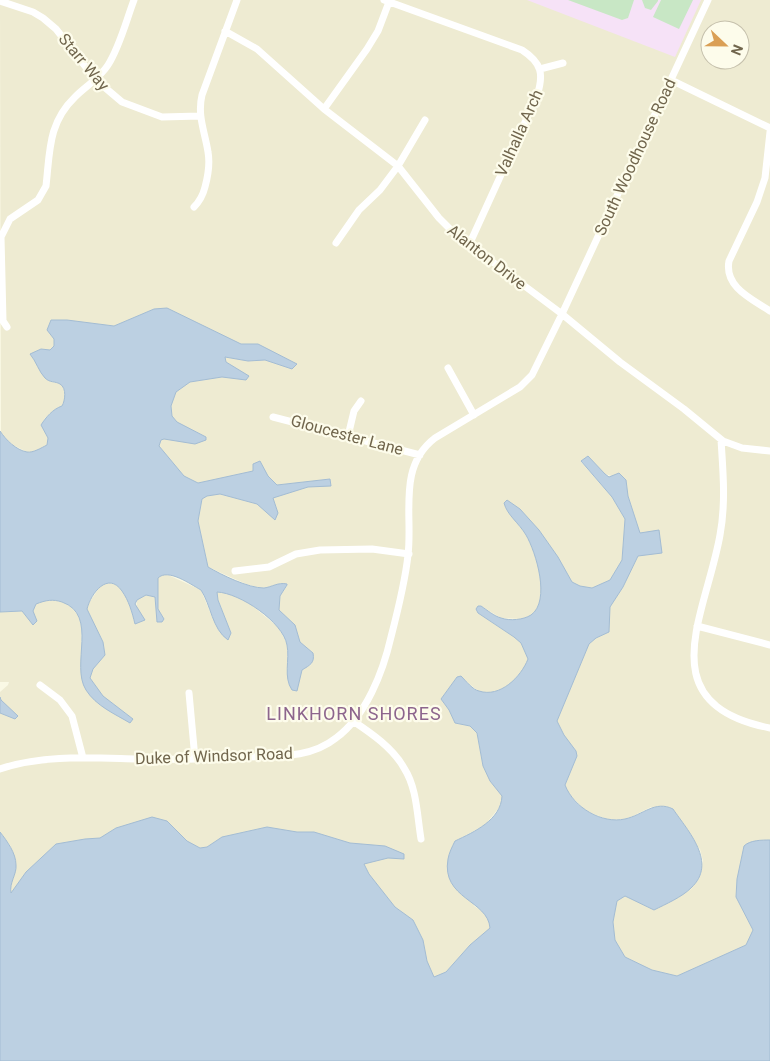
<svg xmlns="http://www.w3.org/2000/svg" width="770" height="1061" font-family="Roboto,sans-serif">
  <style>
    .residential { fill: #eeebd2; fill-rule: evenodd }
    .education { fill: #f6e2f7 }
    .green { fill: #c8e7c5 }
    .water { fill: #bcd0e2; stroke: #a3bcd3 }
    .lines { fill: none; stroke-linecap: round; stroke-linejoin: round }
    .minor { stroke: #fff; stroke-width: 7 }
    .labels { text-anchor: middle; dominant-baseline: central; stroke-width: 4.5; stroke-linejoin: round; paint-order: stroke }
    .street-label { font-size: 16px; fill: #71664d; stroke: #fdfceb }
    .neighbourhood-label { font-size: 18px; letter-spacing: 1px; fill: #8d658d; stroke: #fdfceb }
  </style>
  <rect width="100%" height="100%" fill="#faf9e5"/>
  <path class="residential" d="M0,0H770V840L747,844L744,847L737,879L736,897L753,930L746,945L677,976L652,970L625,957L615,940L613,922L617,901L625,896L654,910L691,889L698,880L703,861L700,849L651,807L627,819L609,820L586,811L568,793L565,785L577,756L576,751L564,735L557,721L589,644L596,638L609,632L610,607L623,587L638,556L662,552L640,533L628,496L626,480L605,474L588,456L581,462L612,497L625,519L622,560L610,580L592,588L580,586L572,582L558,557L539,530L520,509H506L525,533L532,546L539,570L541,588L540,601L536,611L529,617L520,619L501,618L481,606L476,609L478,613L514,637L521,643L528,659L524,669L507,687L491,693L478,691L461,677H457L441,699L449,710L455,723L470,726L477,733L483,766L490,781L502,796V804L485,825L455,841L474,906L484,912L489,920L490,928L470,945L446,972L434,978L427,961L423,940L413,920L395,907L369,874L364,863L388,858L404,859L385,846L350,843L314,832H297L267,827L222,837L207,847L200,848L187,841L167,821L116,828L100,838L85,839L56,844L26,872L11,893L10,887L16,865L10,845L0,832V713L15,719L18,716L1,700L0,697V692L8,685L9,682H0V612L33,611L36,604L45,600H55L68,604L79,616L81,626L82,678L130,722L132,718L103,696L90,678L93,669L105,655L103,642L87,609L89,603L101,585L109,583L117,585L122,590L129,603L135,624L137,600L146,595L155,597L157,622L164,619L158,609V578L160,575L166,574L201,590L212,617L231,633L218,599L217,592L227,593L248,602L279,628L287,644L288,684L302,669L311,665L313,653L300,642L295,625L279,610L280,596L287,586L281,583L269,587L261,588L246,584L208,567L198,521L202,499L207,496L220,494L257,504L278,513L273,498L308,487L331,485L329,479L277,485L268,476L253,471L198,483L184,476L159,446L161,439L206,437L177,422L172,416L171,406L176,392L190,382L222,377L246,380L248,376L226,362L224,357L248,361L265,360L292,369L296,364L258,344H241L154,309L114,326L67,320H51L55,346L50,350L41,349L30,354L51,382L60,383L63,386L65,395V401L62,406L57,408L45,418L41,425L48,438L47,445L34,452H27L13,445L1,433ZM710,30H740V60H710Z"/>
  <path class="education" d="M527,0H701L675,57Z"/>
  <path class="green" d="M568,0H634L628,18L622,20Z
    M642,0H658V1L651,10L645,8Z
    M661,0H693L679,29L653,17Z"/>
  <path class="water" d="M167,308L241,344H258L297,364L292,369L265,360L248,361L225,357L226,362L249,376L246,380L222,377L190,382L176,392L171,406L172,416L177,422L206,437V440L195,444L164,439L161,440L159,446L184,476L198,483L253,471V464L260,461L268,476L277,485L330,479L331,486L308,487L273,498L278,513L275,520L257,504L220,494L207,496L202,499L198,521L208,567C222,575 248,588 264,588C272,587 278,582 287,584V585L280,596L279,610L295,625L300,642L313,653C315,663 310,665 302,670L297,691L292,690C283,677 290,660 287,645C283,622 240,593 217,592L218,600L231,633L228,640C212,629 211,605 201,590C190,584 168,568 158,578V609L164,619L162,622H157L155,597L146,595L137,600L135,604L145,620L135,624C132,612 129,601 122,591C108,571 91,593 87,609L103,642L105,655L93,669L90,678L103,696L133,719L130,723C115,714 96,706 86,690C70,665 99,615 62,602C53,599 46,600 36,604L33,611L37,621L33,625L22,611L0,612V431C6,440 16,450 27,452C33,453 41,448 47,445L48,438L41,425C46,417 53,409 62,406C65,401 67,388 60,384C55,381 50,383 45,378C39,372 36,361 30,354L41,349L50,350L54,346V339L47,330L51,320H67L114,326L154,309Z
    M588,456L605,474L609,477L619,473L626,480L628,496L640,533L659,530L662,553L638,556L623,587L610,607L609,632L596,638L589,644L557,721L564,735L576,751L577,756L565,785C574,808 602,824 625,819C643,815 655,800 673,809C688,831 718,863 691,888C682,897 666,904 654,910L625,896L617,901L613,922L615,940L625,957L652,970L677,976L746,945L753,930L736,897L737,879L744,846C750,840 762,840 770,840V1061H0V832C7,841 16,853 16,865C17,874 9,883 11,893L26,872L56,844L85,839L100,838L116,828L152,817L167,821L187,841L200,848L207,847L222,837L267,827L297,832H314L350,843L385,846L404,854V859L388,858L364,864L369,874L395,907L413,920L423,940L427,961L434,977L446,972L470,945L490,928C488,900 441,899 448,859C449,853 452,847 455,841C474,832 501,820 502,796L490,781L483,766L477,733L470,726L455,723L449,710L441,699L457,677L461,676C466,681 473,690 479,691C500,698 521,677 528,659L521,643L514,637L478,613L476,609L478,606H481C487,610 494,616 501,618C510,621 523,620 531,615C551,601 536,552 526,535C519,523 507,515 504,503L507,500L520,509L539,530L558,557L572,582L580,586L592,588L610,580L622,560L625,519L612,497L581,461Z
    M0,697L1,700L18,716L15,719L0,713Z"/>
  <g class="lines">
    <path class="minor" d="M384,0L522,50C542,63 544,74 537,96L469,245
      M0,1L33,12L43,18L56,29L96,80L122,102L162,117L200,116
      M225,31L257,49L324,109L398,166L439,218L454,233L562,314L620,362L684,409L723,441L742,448L770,451
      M540,69L563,63
      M671,80L770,128
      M324,109L367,49L378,31L389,2
      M770,132L765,178L757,202L729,261C724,287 752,299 770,311
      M194,207C200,201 203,195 205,187C208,176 210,163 208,152C205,132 197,116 202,95L237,0
      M336,243L359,210L380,190L398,166L425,120
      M7,327L3,321L1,237L10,219L38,200L46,186C50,151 48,123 75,97C86,86 100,78 108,65C120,46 126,21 134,0
      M448,368L474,415
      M273,417L420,455
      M348,436L354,411L361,401
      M721,440C723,471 726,503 720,535C706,615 648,704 770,728
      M235,571L269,567L296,554L320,550L372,549L409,554
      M697,626L770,645
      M40,685L60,700L72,716L83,758
      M189,693L195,759
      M353,721C371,733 393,748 404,768C417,788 417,815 421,839
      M0,769C44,754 93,758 139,759C176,760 212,759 249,757C279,756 311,758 336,738C366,716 383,672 391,637C398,610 405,583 408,555C413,515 397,467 435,438L520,387L532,375L562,314L708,0"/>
  </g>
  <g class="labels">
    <g class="street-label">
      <text transform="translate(84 62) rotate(50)">Starr Way</text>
      <text transform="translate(519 133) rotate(-66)">Valhalla Arch</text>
      <text transform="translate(635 157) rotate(-65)">South Woodhouse Road</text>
      <text transform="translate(487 257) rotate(38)">Alanton Drive</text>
      <text transform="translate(347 435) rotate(15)">Gloucester Lane</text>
      <text transform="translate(214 756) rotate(-2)">Duke of Windsor Road</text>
    </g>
    <g class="neighbourhood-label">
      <text x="354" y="713">LINKHORN SHORES</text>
    </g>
  </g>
  <g transform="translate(725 45) rotate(112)"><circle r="24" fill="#fdfceb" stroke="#c5c0ac"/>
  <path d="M0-4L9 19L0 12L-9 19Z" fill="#da9f55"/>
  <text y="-8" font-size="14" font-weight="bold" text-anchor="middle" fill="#71664d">N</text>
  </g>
</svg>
